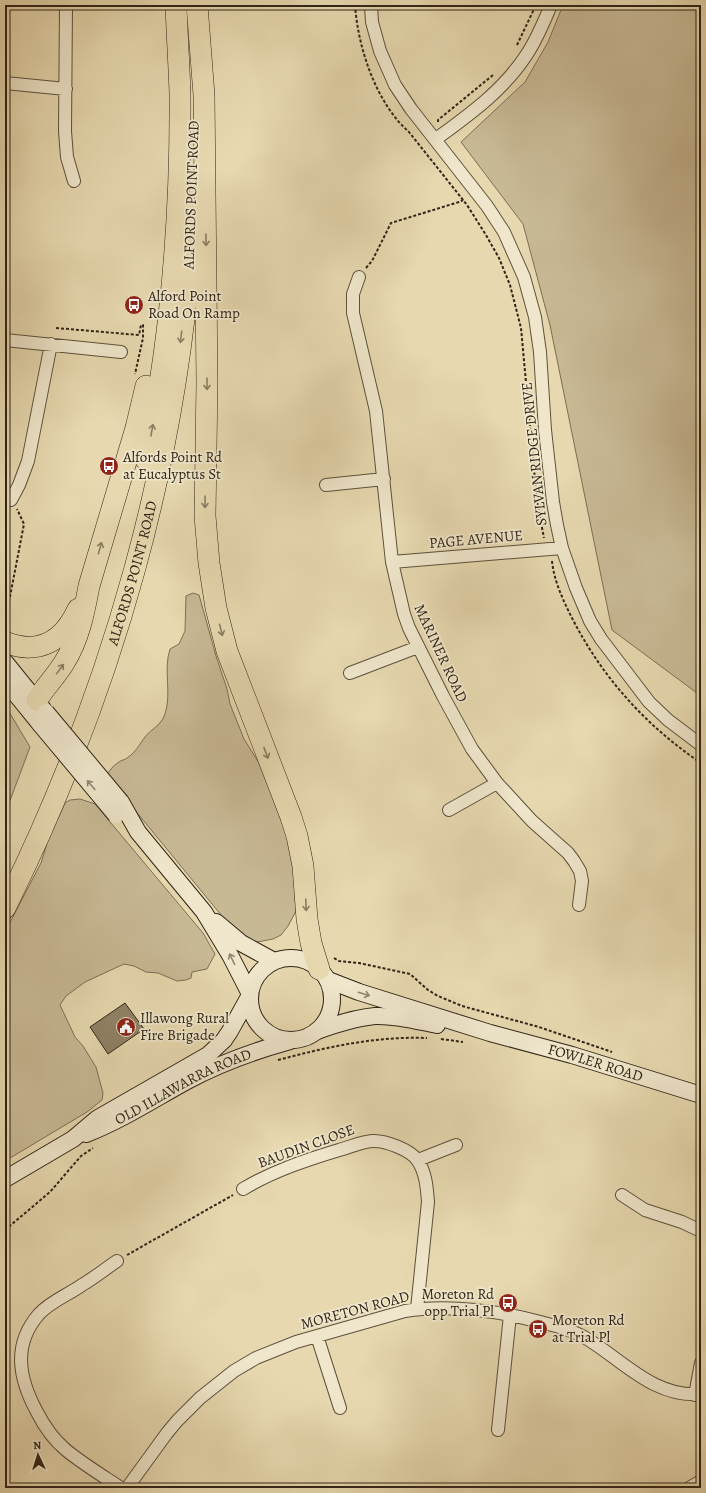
<svg xmlns="http://www.w3.org/2000/svg" width="706" height="1493" font-family="Alegreya,serif">
  <style>
    .green { fill: #c8b995; stroke: #7c6e56 }
    .building { fill: #8f8266; stroke: #2f2416 }
    .lines { fill: none; stroke-linecap: round; stroke-linejoin: round }
    .street-casing { stroke: #5d513c; stroke-width: 14 }
    .secondary-casing { stroke: #2f2416; stroke-width: 18 }
    .highway-casing { stroke: #2f2416; stroke-width: 22 }
    .path { stroke: #2f2416; stroke-width: 2; stroke-dasharray: 3 2; stroke-linecap: butt }
    .street { stroke: #efe6cb; stroke-width: 12 }
    .secondary { stroke: #efe6cb; stroke-width: 16 }
    .highway { stroke: #e7d8af; stroke-width: 21 }
    .secondary-bridge-casing { stroke: #2f2416; stroke-width: 18; stroke-linecap: butt }
    .secondary-bridge { stroke: #efe6cb; stroke-width: 16 }
    .oneway { stroke: #8b7e62 }
    .oneway2 { stroke: #8f8570 }
    .labels { text-anchor: middle; dominant-baseline: central; stroke-width: 3.5; stroke-linejoin: round; paint-order: stroke }
    .street-label { font-size: 15px; fill: #2f2416; stroke: #efe6cb }
    .poi-label { font-size: 15px; fill: #2f2416; stroke: #efe6cb; text-anchor: start }
  </style>
  <rect width="100%" height="100%" fill="#e7d8af"/>
  <filter id="stains"><feTurbulence type="fractalNoise" baseFrequency=".005" numOctaves="4"/><feColorMatrix values="0 0 0 0 .2 0 0 0 0 .09 0 0 0 0 .02 0 0 0 .5 -.17"/></filter>
  <radialGradient id="worn" r=".72"><stop offset=".6" stop-color="#630" stop-opacity="0"/><stop offset="1" stop-color="#630" stop-opacity=".3"/></radialGradient>
  <path class="green" d="M563,5H701V696L612,630L550,325L523,224L461,142L525,82L548,42Z
    M193,593L199,595L201,602L216,656L227,689L230,704L244,739L259,763L292,846L296,911L288,926L281,935L273,939L252,943L226,921L106,775C110,771 113,765 119,762C121,760 125,760 127,758C136,752 139,745 145,737C152,728 160,727 165,714C172,693 163,670 170,649L179,644L185,631L186,596Z
    M5,705L30,747L5,814Z
    M80,799L95,804L203,933L215,954L207,969L192,972L191,978L186,980L177,981L158,973L146,972L134,966L124,964L85,982L66,996L60,1005L75,1037L83,1046L96,1067L103,1093L102,1100L87,1112L5,1161V932L41,863L48,840L65,803L70,800Z"/>
  <path class="building" d="M125,1003L144,1029L108,1054L90,1027Z"/>
  <g class="lines">
    <defs>
      <path id="street" d="M66,5L65,131L67,157L74,181
        M371,5L372,22L380,51L395,85L411,109L487,206L504,232L524,277L535,317L540,352L545,430L553,502L557,525L562,548L576,588L590,621L601,639L649,702L668,720L701,745
        M5,83L66,89
        M436,139C470,114 504,90 527,54C537,39 544,22 551,5
        M359,277L353,294V313L376,411L392,562L404,614L409,628L443,696L472,749L497,783L532,821L568,853L574,861L580,871L582,881L579,905
        M5,340L121,352
        M326,485L384,479
        M11,500L19,485L28,461L51,344
        M392,562L562,548
        M350,673L418,647
        M449,810L497,783
        M418,1160L456,1145
        M243,1189C273,1171 306,1160 339,1150C350,1147 361,1142 372,1141C385,1140 411,1150 418,1161C426,1173 427,1189 428,1202L417,1309
        M622,1195L645,1210L682,1222L701,1231
        M117,1261C105,1269 94,1278 82,1285C68,1295 51,1301 39,1314C12,1345 19,1379 37,1412C44,1426 54,1440 66,1450C83,1464 103,1476 121,1488
        M317,1336L340,1408
        M695,1395L701,1363
        M498,1430L510,1315
        M127,1488L167,1433L177,1421L200,1398L234,1371L256,1358L296,1342L405,1311C448,1304 502,1311 544,1323C557,1326 571,1330 584,1337C622,1359 653,1398 701,1394
        M689,1488L701,1481"/>
      <g id="secondary">
        <path d="M5,662L43,709"/>
        <path d="M5,681L40,724"/>
        <path d="M121,802L138,832L204,912L230,955L250,994"/>
        <path d="M216,922L241,943L274,961"/>
        <circle cx="291" cy="999" r="41"/>
        <path id="s1" d="M328,980L359,992L490,1033L572,1055L701,1095"/>
        <path d="M317,1031C336,1024 354,1018 375,1016C395,1015 417,1021 437,1025"/>
        <path id="s2" d="M86,1134C122,1120 154,1099 187,1081C220,1063 254,1051 290,1041"/>
        <path d="M5,1179L73,1139L98,1118L208,1055L224,1040L230,1031L250,995"/>
      </g>
      <g id="highway">
        <path d="M197,5L204,95L207,382L205,516L209,563L216,608L227,651L291,817L297,836L303,866L307,919L311,943L319,969"/>
        <path d="M146,460C171,340 181,216 180,93C179,64 177,34 176,5"/>
        <path d="M5,642C39,656 64,640 78,609"/>
        <path d="M37,700C45,687 56,676 64,663C79,639 84,613 89,586L136,428L146,386"/>
        <path id="s3" d="M5,908C112,692 181,453 193,212"/>
      </g>
    </defs>
    <use href="#street" class="street-casing"/>
    <use href="#secondary" class="secondary-casing"/>
    <use href="#highway" class="highway-casing"/>
    <path class="path" d="M355,5C358,48 376,103 409,132L467,205L486,235L499,258L510,285L521,328L537,502L544,538
      M517,45L536,5
      M438,122V120L493,75
      M366,268L372,261L391,223L459,202L463,200
      M56,328L139,335L141,325H143V338L135,374
      M552,561C554,581 563,600 572,618C602,677 646,726 701,763
      M8,607L24,524L17,509
      M334,958L339,961L359,963L410,974L428,990L438,996L462,1006L539,1027L612,1052
      M441,1039L463,1042
      M278,1060C327,1047 376,1036 427,1038
      M5,1230L50,1192L81,1156L93,1148
      M127,1255L233,1195"/>
    <use href="#street" class="street"/>
    <use href="#secondary" class="secondary"/>
    <use href="#highway" class="highway"/>
    <defs>
      <path id="secondary-bridge" d="M46,712L121,802
        M40,724L116,815"/>
    </defs>
    <use href="#secondary-bridge" class="secondary-bridge-casing"/>
    <use href="#secondary-bridge" class="secondary-bridge"/>
  </g>
  <defs><path id="oneway-shaft" d="M-6 0H5M1.5-3L5.5 0L1.5 3" fill="none" stroke-width="1.6" stroke-linecap="round" stroke-linejoin="round"/></defs>
  <g class="oneway">
    <use href="#oneway-shaft" transform="translate(206 240) rotate(89)"/>
    <use href="#oneway-shaft" transform="translate(181 337) rotate(97)"/>
    <use href="#oneway-shaft" transform="translate(207 384) rotate(90)"/>
    <use href="#oneway-shaft" transform="translate(152 430) rotate(-80)"/>
    <use href="#oneway-shaft" transform="translate(205 502) rotate(90)"/>
    <use href="#oneway-shaft" transform="translate(100 548) rotate(-74)"/>
    <use href="#oneway-shaft" transform="translate(221 630) rotate(76)"/>
    <use href="#oneway-shaft" transform="translate(60 669) rotate(-54)"/>
    <use href="#oneway-shaft" transform="translate(266 753) rotate(69)"/>
    <use href="#oneway-shaft" transform="translate(306 905) rotate(88)"/>
  </g>
  <g class="oneway2">
    <use href="#oneway-shaft" transform="translate(91 785) rotate(-130)"/>
    <use href="#oneway-shaft" transform="translate(232 959) rotate(-116)"/>
    <use href="#oneway-shaft" transform="translate(364 994) rotate(17)"/>
  </g>
  <defs>
    <symbol id="bus-disc" viewBox="-11 -11 22 22"><circle r="9.5" fill="#8f2418" stroke="#efe6cb"/><path d="M-5-6H5V4H4V6H2V4H-2V6H-4V4H-5ZM-3.5-4V0h7V-4ZM-3.5 1.2v1.5H-2V1.2ZM2 1.2v1.5H3.5V1.2Z" fill="#fff"/></symbol>
    <symbol id="civic-disc" viewBox="-11 -11 22 22"><circle r="9.5" fill="#8f2418" stroke="#efe6cb"/><path d="M-.6-6.5H3V-4.5H.6V-3L4-1V1h2V6H-6V1h2V-1L-.6-3ZM-1.2 2.5V6h2.4V2.5Z" fill="#fff"/></symbol>
  </defs>
  <g fill-rule="evenodd">
    <use href="#bus-disc" x="123" y="294" width="22" height="22"/>
    <use href="#bus-disc" x="98" y="455" width="22" height="22"/>
    <use href="#civic-disc" x="115" y="1016" width="22" height="22"/>
    <use href="#bus-disc" x="497" y="1292" width="22" height="22"/>
    <use href="#bus-disc" x="527" y="1318" width="22" height="22"/>
  </g>
  <g class="labels">
    <g class="street-label">
      <text transform="translate(191 195) rotate(-88)">ALFORDS POINT ROAD</text>
      <text transform="translate(534 454) rotate(-96)">SYLVAN RIDGE DRIVE</text>
      <text transform="translate(476 539) rotate(-5)">PAGE AVENUE</text>
      <text stroke="none"><textPath href="#s3" startOffset="359">ALFORDS POINT ROAD</textPath></text>
      <text transform="translate(441 653) rotate(65)">MARINER ROAD</text>
      <text stroke="none"><textPath href="#s1" startOffset="280">FOWLER ROAD</textPath></text>
      <text stroke="none"><textPath href="#s2" startOffset="108">OLD ILLAWARRA ROAD</textPath></text>
      <text transform="translate(306 1146) rotate(-20)">BAUDIN CLOSE</text>
      <text transform="translate(355 1310) rotate(-15)">MORETON ROAD</text>
    </g>
    <g class="poi-label">
      <text x="148" y="296">Alford Point<tspan x="148" dy="17">Road On Ramp</tspan></text>
      <text x="123" y="457">Alfords Point Rd<tspan x="123" dy="17">at Eucalyptus St</tspan></text>
      <text x="140" y="1018">Illawong Rural<tspan x="140" dy="17">Fire Brigade</tspan></text>
      <text x="494" y="1294" text-anchor="end">Moreton Rd<tspan x="494" dy="17">opp Trial Pl</tspan></text>
      <text x="552" y="1320">Moreton Rd<tspan x="552" dy="17">at Trial Pl</tspan></text>
    </g>
  </g>
  <rect width="706" height="1493" fill="none" stroke="#e7d8af" stroke-width="20"/>
  <rect x="6" y="6" width="694" height="1481" fill="none" stroke="#2f2416" stroke-width="2"/>
  <rect x="10" y="10" width="686" height="1473" fill="none" stroke="#2f2416"/>
  <g transform="translate(38 1455) rotate(356)" stroke="#efe6cb" stroke-width="3" paint-order="stroke">
  <path d="M0-3L7 15L0 10L-7 15Z" fill="#2f2416"/>
  <text y="-6" font-size="11" font-weight="bold" text-anchor="middle" fill="#2f2416">N</text>
  </g>
  <rect width="100%" height="100%" filter="url(#stains)"/>
  <rect width="100%" height="100%" fill="url(#worn)"/>
</svg>
